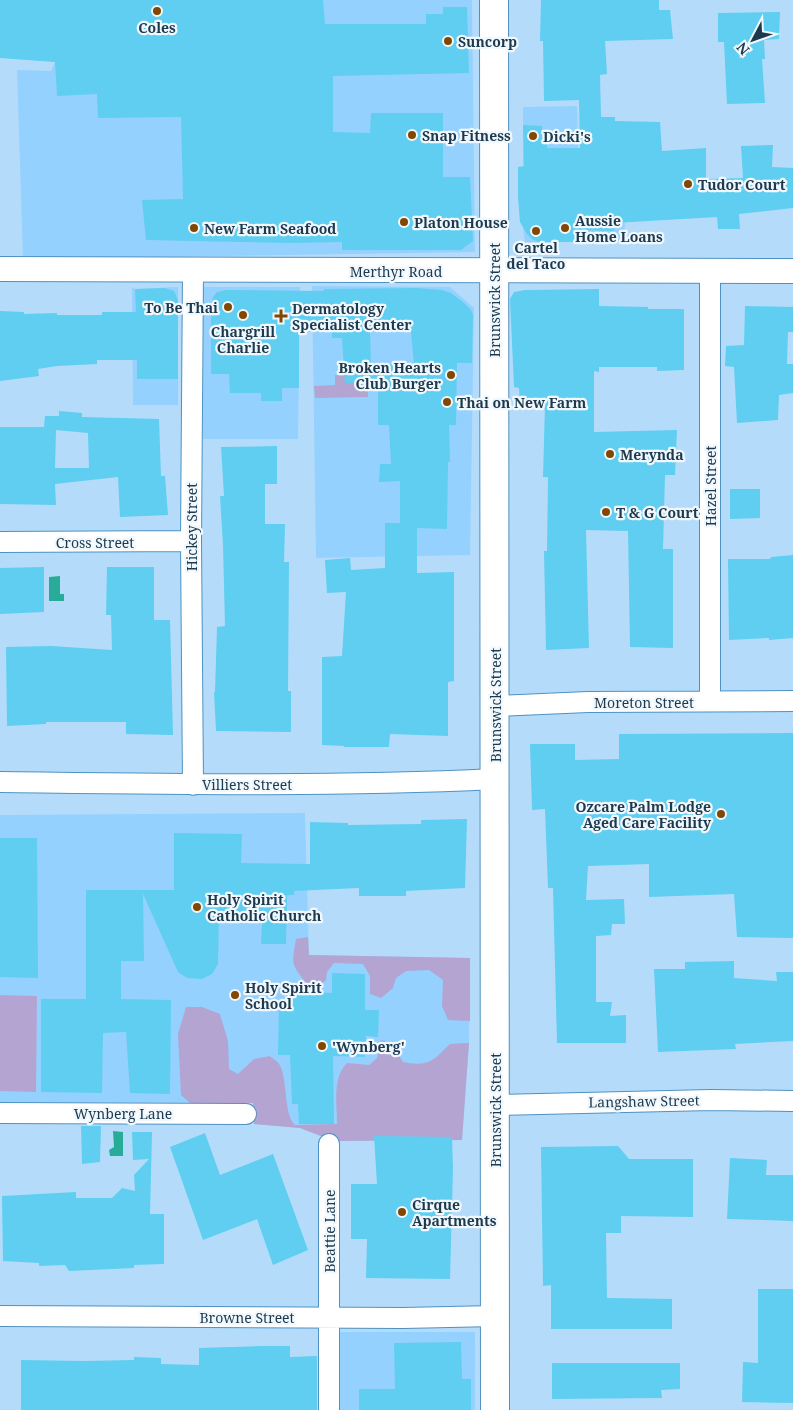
<svg xmlns="http://www.w3.org/2000/svg" width="793" height="1410" font-family="'Noto Serif',serif">
  <style>
    .built { fill: #95d1fe }
    .green { fill: #b4a4d2 }
    .water { fill: #28ab99 }
    .building { fill: #5fcef0; fill-rule: evenodd }
    .lines { fill: none; stroke-linecap: round; stroke-linejoin: round }
    .minor-casing { stroke: #4e92c2; stroke-width: 22 }
    .tertiary-casing { stroke: #4e92c2; stroke-width: 26 }
    .secondary-casing { stroke: #4e92c2; stroke-width: 30 }
    .minor { stroke: #fff; stroke-width: 20 }
    .tertiary { stroke: #fff; stroke-width: 24 }
    .secondary { stroke: #fff; stroke-width: 28 }
    .poi-dot { fill: #824700; stroke: #f1f8fd; stroke-width: 2 }
    .labels { text-anchor: middle; dominant-baseline: central; stroke-width: 4.5; stroke-linejoin: round; paint-order: stroke }
    .poi-label { font-size: 14px; font-weight: bold; fill: #1c394d; stroke: #f1f8fd; text-anchor: start }
    .street-label { font-size: 14px; fill: #1c394d; stroke: #f1f8fd }
  </style>
  <rect width="100%" height="100%" fill="#b4dcfa"/>
  <path class="built" d="M54,0H472L475,252L23,259L17,70L51,71L55,62Z
    M577,106L579,178L624,179L625,241L525,242L523,228V107Z
    M312,286L450,287L474,308L470,555L316,558Z
    M132,287L135,289L178,287V405H133Z
    M202,287H300L298,439H203Z
    M305,813L309,955L470,958L469,1043L462,1140L334,1141L300,1128L254,1124L253,1103L0,1102V815Z
    M334,1332H475V1410H334Z"/>
  <path class="green" d="M344,365L353,382H368V397L315,398L314,386L335,385V375H343Z
    M308,937L309,955L470,958V1021L448,1020L442,1006L443,980L429,970L406,971L396,978L393,988L381,998L370,994V976L363,964L334,963L327,972L326,980L320,985L307,984C290,963 292,964 296,939Z
    M0,995L37,996L36,1092L0,1091Z
    M186,1007H202L220,1014L228,1041L229,1069L238,1074L254,1059L270,1056C272,1058 277,1061 279,1064C288,1076 283,1114 295,1125L337,1124C337,1104 332,1078 347,1063L369,1065L377,1058L381,1040L391,1042L403,1062C428,1067 433,1061 450,1044L469,1043L462,1140L334,1141L300,1128L254,1124L253,1103H190L181,1095L178,1034Z"/>
  <path class="water" d="M60,576V594H64V601H49V577Z
    M113,1131L123,1132V1156H110L109,1150L114,1147Z"/>
  <path class="building" d="M0,0H323L325,24H426V14H443V7H467L469,73L333,76V132L370,133L371,113H443V177H470L473,241L461,250H342V242L290,243L146,240L142,200L183,199L181,117L98,118L97,94L57,96L55,62L0,58Z
    M541,0H659V10H670L673,39L605,41L607,74L600,75L601,117H615V121L660,122L662,151L706,148V179L743,178L741,146L773,145L772,167L793,168V208L739,214L740,229H718L717,217L614,223V231L578,230V242H538L532,239L527,234L520,222L518,197V167L524,166L523,125L542,126V137L547,138V148H580L579,100L544,101L543,41H540Z
    M780,12L779,39L764,40L765,59H762L765,103L727,104L724,42H718V13Z
    M165,288L174,291L178,300V379H137V360H97V364L57,366L38,369L39,376L0,381V311L24,312V314L57,313V315H102V312H136L135,289Z
    M417,288L442,290L451,293L463,302L471,310L473,315L472,363H457L456,425H449L450,462H448L447,529L417,528V573L454,572V681L448,682V736L390,734L389,747H344V746L322,745V657L342,656L346,592L327,593L325,560L350,558L351,570L385,568V523H400V481L379,482L380,464H391L389,425H378V382L345,383L342,338H332V331L299,332V388H282V401H261V393H230L229,374H211V305L213,297L217,292L226,290L323,291L324,289ZM370,332H411L414,365L371,364Z
    M599,289V306L648,307V309H684V370L657,371V367H599V372L594,371V432L677,430L675,475H665L663,549H673V648L630,647L628,531L586,530L589,648L546,650L544,551H547L548,477H543L545,405L520,404L519,388L514,387L510,299L514,292L525,290Z
    M745,306L793,307V332H788L787,364H793V393L779,395L778,420L737,423L734,367L725,366L726,346L744,345Z
    M59,411L82,413V417L159,419L161,476H165L168,515L120,517L118,477L55,484L56,505L0,504V427H44L45,416H59ZM56,430L88,433L89,468H55Z
    M277,446V484H265V524H285L284,562H289L288,691H291V732L216,731L214,692H215L217,627L225,626L223,545L220,496H224L221,447Z
    M730,489H760V518L730,519Z
    M793,555V638L769,640V638L729,640L728,559H770L771,557Z
    M44,567V612L0,614V568Z
    M107,567H154V620H170L173,735L126,734V722H46V724L7,726L6,647L51,646L112,650L111,615H106Z
    M793,733V938L737,937L734,894L649,897V864L588,866L586,900L624,899L625,924H612L611,935L596,936V1002H612L610,1016L626,1015V1043H557L553,888H548L545,809L532,810L530,744H575V760L619,759V734Z
    M467,819L465,888L406,891V896H359V888L294,891V895H287L286,944H261L262,923H251V915H219L218,964L212,974L202,979L187,978L178,972L143,894L144,961H121V999L171,1000L170,1094L130,1093L126,1032L103,1033L102,1093L41,1092V999H86V890H174V833L242,834L241,863L310,864V822L348,823V825L421,824V820Z
    M0,838H37L38,978L0,977Z
    M734,961V978L777,981L776,972H793V1041L735,1044L736,1049L658,1052L654,969H685V962Z
    M332,973L365,974V1010H379L378,1037L366,1036L365,1057L333,1056L334,1124H299L298,1104H292L290,1055H278L279,1005H286V991L332,993Z
    M81,1126H101L100,1162L82,1164Z
    M132,1132H152L150,1214H164V1264L134,1265V1268L69,1271L65,1265L39,1266V1263L3,1261L2,1196L76,1192V1198H112L122,1188L135,1191L134,1175L149,1159L133,1160Z
    M205,1133L220,1175L273,1154L308,1250L273,1265L257,1219L203,1240L170,1147Z
    M374,1136L452,1137L453,1169L450,1279L366,1278L367,1239H351V1184H377Z
    M618,1146L629,1159H693V1217L621,1216V1233H606L607,1298L672,1299V1329H551V1285L543,1286L541,1147Z
    M730,1158L767,1160L766,1175H793V1221L727,1219Z
    M758,1289H793V1403L742,1402L743,1362L758,1363Z
    M461,1342L462,1379H471V1410H359V1389H395L394,1343Z
    M263,1346H290V1357L317,1356V1410H21V1360L84,1361L134,1360V1357L161,1358V1364L199,1365V1348Z
    M552,1363H680V1389L661,1390L662,1398L552,1399Z"/>
  <g class="lines">
    <defs>
      <path id="minor" d="M710,271V701
        M0,542L191,541
        M495,706L588,702L793,701
        M0,782C165,784 330,787 495,779
        M193,785L191,541L193,270
        M495,1105L711,1100L793,1101
        M0,1113L246,1114
        M329,1144V1410
        M0,1316L403,1318L495,1316"/>
      <path id="tertiary" d="M0,269L793,271"/>
      <path id="secondary" d="M494,0L495,1410"/>
    </defs>
    <use href="#minor" class="minor-casing"/>
    <use href="#tertiary" class="tertiary-casing"/>
    <use href="#secondary" class="secondary-casing"/>
    <use href="#minor" class="minor"/>
    <use href="#tertiary" class="tertiary"/>
    <use href="#secondary" class="secondary"/>
  </g>
  <g class="poi-dot">
    <circle cx="157" cy="11" r="5"/>
    <circle cx="448" cy="41" r="5"/>
    <circle cx="412" cy="135" r="5"/>
    <circle cx="533" cy="136" r="5"/>
    <circle cx="688" cy="184" r="5"/>
    <circle cx="404" cy="222" r="5"/>
    <circle cx="194" cy="228" r="5"/>
    <circle cx="565" cy="228" r="5"/>
    <circle cx="536" cy="231" r="5"/>
    <circle cx="228" cy="307" r="5"/>
    <circle cx="243" cy="315" r="5"/>
    <path d="M278.5 308.5h5v5h5v5h-5v5h-5v-5h-5v-5h5z"/>
    <circle cx="451" cy="375" r="5"/>
    <circle cx="447" cy="402" r="5"/>
    <circle cx="610" cy="454" r="5"/>
    <circle cx="606" cy="512" r="5"/>
    <circle cx="721" cy="814" r="5"/>
    <circle cx="197" cy="907" r="5"/>
    <circle cx="235" cy="995" r="5"/>
    <circle cx="322" cy="1046" r="5"/>
    <circle cx="402" cy="1212" r="5"/>
  </g>
  <g class="labels">
    <g class="poi-label">
      <text x="157" y="27" text-anchor="middle">Coles</text>
      <text x="458" y="41">Suncorp</text>
      <text x="422" y="135">Snap Fitness</text>
      <text x="543" y="136">Dicki's</text>
      <text x="698" y="184">Tudor Court</text>
      <text x="575" y="220">Aussie<tspan x="575" dy="16">Home Loans</tspan></text>
      <text x="414" y="222">Platon House</text>
      <text x="204" y="228">New Farm Seafood</text>
      <text x="536" y="247" text-anchor="middle">Cartel<tspan x="536" dy="16">del Taco</tspan></text>
      <text x="218" y="307" text-anchor="end">To Be Thai</text>
      <text x="292" y="308">Dermatology<tspan x="292" dy="16">Specialist Center</tspan></text>
      <text x="243" y="331" text-anchor="middle">Chargrill<tspan x="243" dy="16">Charlie</tspan></text>
      <text x="441" y="367" text-anchor="end">Broken Hearts<tspan x="441" dy="16">Club Burger</tspan></text>
      <text x="457" y="402">Thai on New Farm</text>
      <text x="620" y="454">Merynda</text>
      <text x="616" y="512">T &amp; G Court</text>
      <text x="711" y="806" text-anchor="end">Ozcare Palm Lodge<tspan x="711" dy="16">Aged Care Facility</tspan></text>
      <text x="207" y="899">Holy Spirit<tspan x="207" dy="16">Catholic Church</tspan></text>
      <text x="245" y="987">Holy Spirit<tspan x="245" dy="16">School</tspan></text>
      <text x="332" y="1046">'Wynberg'</text>
      <text x="412" y="1204">Cirque<tspan x="412" dy="16">Apartments</tspan></text>
    </g>
    <g class="street-label">
      <text x="396" y="271">Merthyr Road</text>
      <text transform="translate(494 300) rotate(-90)">Brunswick Street</text>
      <text transform="translate(710 486) rotate(-90)">Hazel Street</text>
      <text transform="translate(191 527) rotate(-90)">Hickey Street</text>
      <text x="95" y="542">Cross Street</text>
      <text x="644" y="702">Moreton Street</text>
      <text transform="translate(495 705) rotate(-90)">Brunswick Street</text>
      <text x="247" y="784">Villiers Street</text>
      <text transform="translate(644 1101) rotate(-1)">Langshaw Street</text>
      <text transform="translate(495 1110) rotate(-90)">Brunswick Street</text>
      <text x="123" y="1113">Wynberg Lane</text>
      <text transform="translate(329 1231) rotate(-90)">Beattie Lane</text>
      <text x="247" y="1317">Browne Street</text>
    </g>
  </g>
  <g transform="translate(753 40) rotate(229)" stroke="#f1f8fd" stroke-width="4" paint-order="stroke">
  <path d="M0-4L9 19L0 12L-9 19Z" fill="#1c394d"/>
  <text y="-8" font-size="14" font-weight="bold" text-anchor="middle" fill="#1c394d">N</text>
  </g>
</svg>
